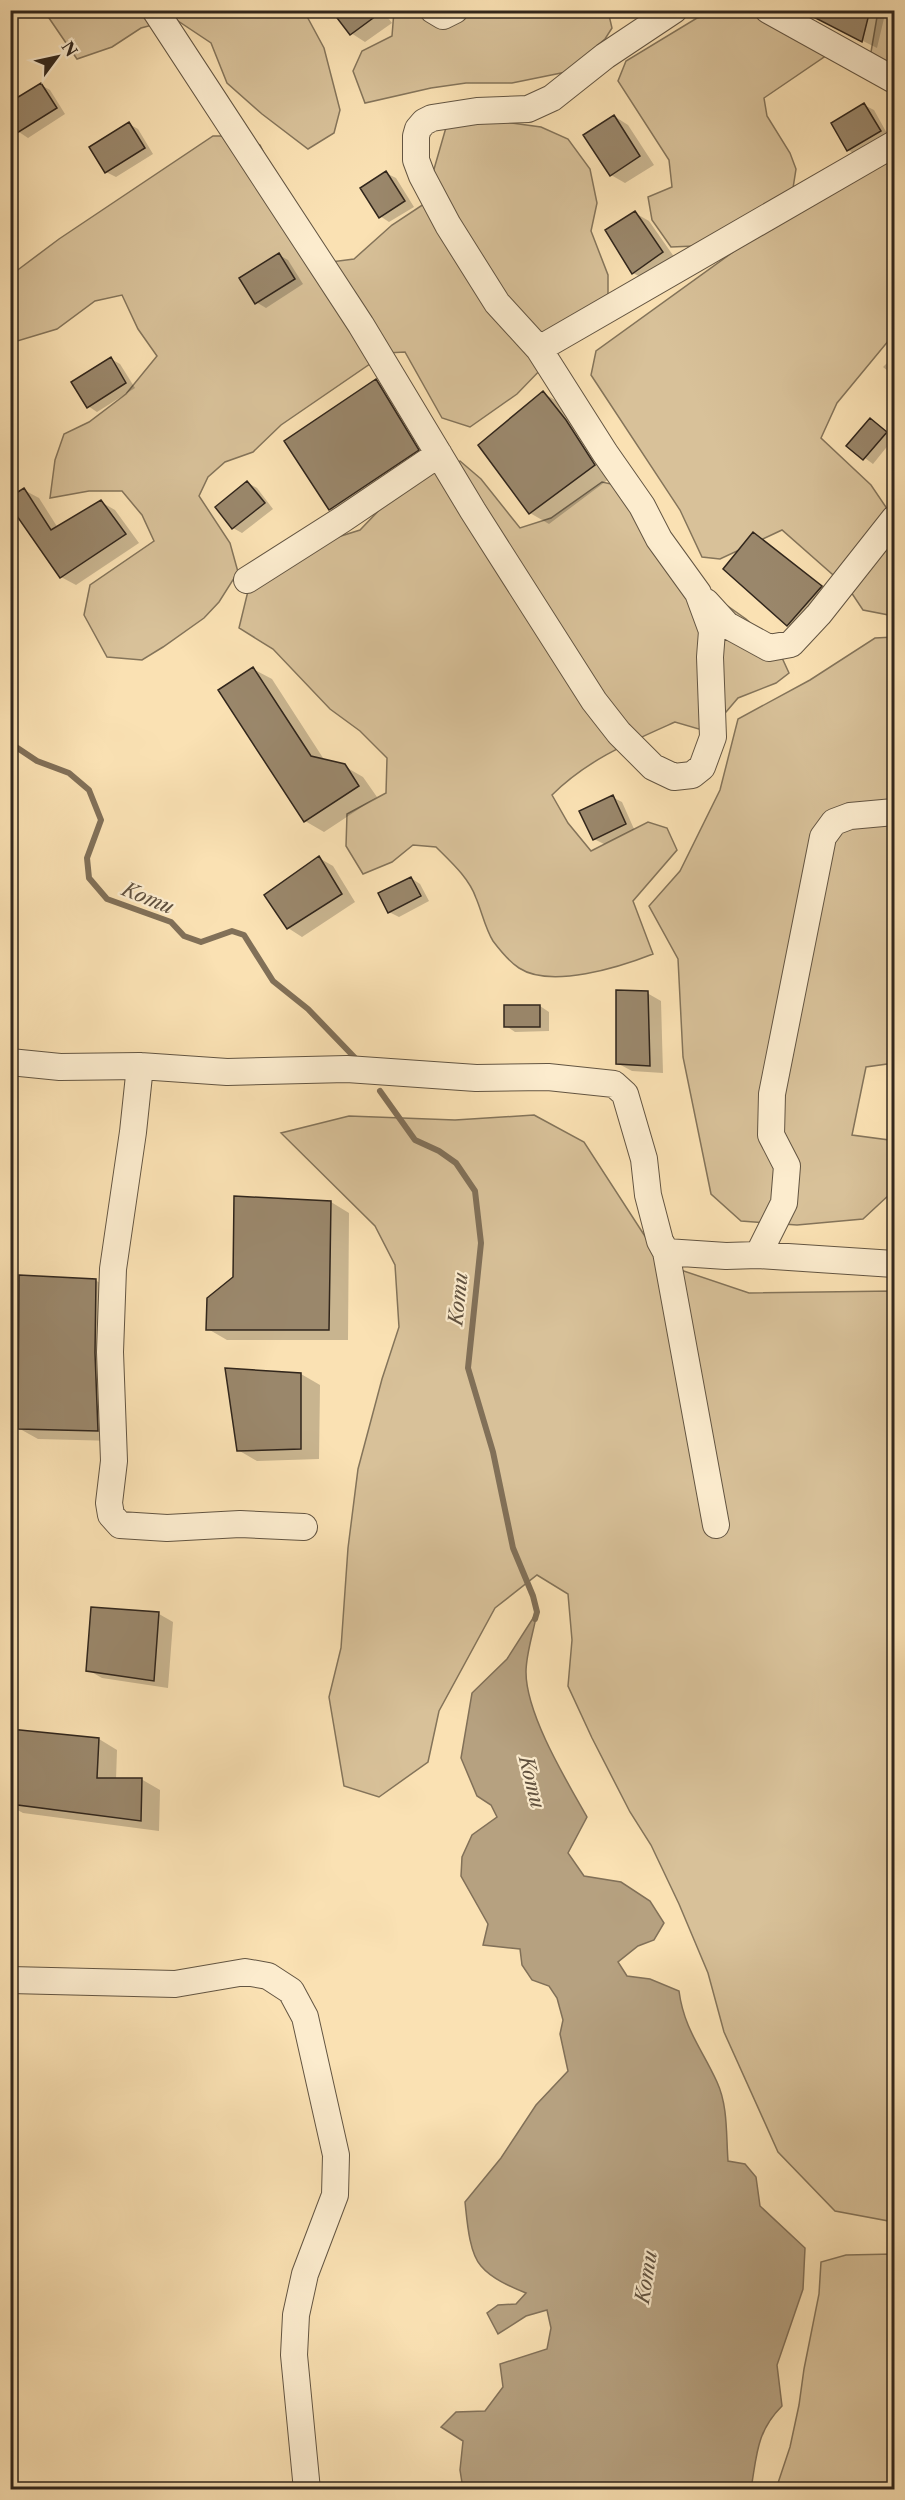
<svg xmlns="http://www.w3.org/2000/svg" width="905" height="2500" font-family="'Libre Caslon Text',serif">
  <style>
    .green { fill: #d8c199; stroke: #84745a; stroke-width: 1.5 }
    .water { fill: #b6a180; stroke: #817058; stroke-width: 1.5 }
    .shadow { fill: #0003 }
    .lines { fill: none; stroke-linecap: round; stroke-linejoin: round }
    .stream { stroke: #817058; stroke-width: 6 }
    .building { fill: #9a876b; stroke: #31261c; stroke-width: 1.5 }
    .minor-casing { stroke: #635542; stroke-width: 28 }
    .minor { stroke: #fcecce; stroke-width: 26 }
    .labels { text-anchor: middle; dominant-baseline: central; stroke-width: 4.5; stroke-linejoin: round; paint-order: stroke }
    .water-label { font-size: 20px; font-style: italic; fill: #60513f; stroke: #fcecce }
  </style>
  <rect width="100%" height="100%" fill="#fae1b3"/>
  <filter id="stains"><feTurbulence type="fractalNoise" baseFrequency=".00333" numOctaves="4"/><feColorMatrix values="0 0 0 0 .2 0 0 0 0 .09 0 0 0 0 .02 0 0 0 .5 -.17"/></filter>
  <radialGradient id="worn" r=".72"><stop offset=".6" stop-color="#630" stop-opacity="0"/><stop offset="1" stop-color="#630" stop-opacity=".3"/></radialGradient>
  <path class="green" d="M51,10L304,11L324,48L340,110L334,133L308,149L262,114L227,83L211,43L175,19L141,28L112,47L77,59L49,18Z
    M394,11H608L612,28L605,39L566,72L512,83H466L431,88L365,103L353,71L362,51L392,36Z
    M725,11H754L827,55L764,98L767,116L790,153L796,169L793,188L695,246L671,247L652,220L648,197L672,187L669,160L618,81L626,61L697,18Z
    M878,11H894V67H890L871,52Z
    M498,121L541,127L568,139L590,169L597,203L591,231L608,275V300L517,394L470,427L442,418L405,352L386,353L281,425L253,452L225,462L208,477L199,496L230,543L238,572L219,602L204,618L163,647L142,660L107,657L84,615L90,585L154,541L142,515L122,491H89L50,498L55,460L64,434L89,422L126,394L157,356L138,329L122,295L95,301L57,329L14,342L11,341V275L59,239L213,136H239L260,145L274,174L331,262L354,259L392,225L424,204L447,124Z
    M894,154V334L837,403L821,438L871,485L894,519V616L863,610L849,589L782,530L720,559L702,557L680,510L591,375L596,351L758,234Z
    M460,461L481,479L520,528L551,518L602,482L625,487L698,585L746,619L777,647L789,673L776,683L738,698L709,732L675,722C630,742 587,760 552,795L568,823L591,851L648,822L667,828L677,850L633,901L653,954C620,967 551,989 519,968C510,962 499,949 493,941C485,928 482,912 476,898C469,878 451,862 436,847L413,845L392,862L363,874L346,846L347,814L386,793L387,758L360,731L330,709L273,649L239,628L248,591L322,542L360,530L386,503L428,473Z
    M894,637V1063L866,1067L852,1135L889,1140L890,1194L863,1219L797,1225L741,1221L711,1194L683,1057L678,959L649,906L680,871L720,790L738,719L810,680L875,638Z
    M534,1115L584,1142L663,1264L749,1293L894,1291V2222L835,2211L778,2152L724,2032L708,1973L679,1904L651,1845L630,1812L592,1738L568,1686L572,1640L568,1594L537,1575L495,1608L439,1711L428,1762L379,1797L344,1786L329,1697L341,1648L348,1548L358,1469L382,1379L399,1327L395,1265L375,1226L281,1133L349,1116L455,1120Z
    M894,2254V2489H776L790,2447L799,2405L804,2369L819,2294L821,2262L846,2255Z"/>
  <path class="water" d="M537,1612C534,1631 526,1653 526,1672C526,1714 566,1780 587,1817L568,1853L584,1876L621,1882L650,1901L664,1923L654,1940L638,1946L618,1962L627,1976L650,1979L679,1991C684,2029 702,2049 717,2082C728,2106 726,2134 728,2161L745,2164L756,2177L760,2206L805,2248L803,2289L777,2365L782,2406C756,2432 757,2455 751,2489H463L460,2470L463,2441L441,2427L456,2412L485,2411L503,2387L500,2364L547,2349L551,2328L547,2310L526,2316L498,2334L487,2313L498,2305L516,2304L526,2293C511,2287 492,2279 481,2266C469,2253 467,2220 465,2202L501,2158L536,2105L568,2071L560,2034L563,2020L557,1998L549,1986L532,1980L522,1965L520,1949L483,1945L488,1924L461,1876L462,1857L472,1835L497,1817L491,1805L477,1796L461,1758L472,1693L507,1659Z"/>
  <path class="shadow" d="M382,10L392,23L365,42L351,33Z
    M813,10H886L877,48L811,15Z
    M41,85L50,90L65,114L28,138L19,132L10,119Z
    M864,105L874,110L889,137L857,155L848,150Z
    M614,116L628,125L654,165L625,183L611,175Z
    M129,124L138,129L153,154L116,177L106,172Z
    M386,173L396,178L414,207L389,222L380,216Z
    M635,213L649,221L677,261L648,281L633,273L607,230Z
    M279,255L288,260L303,284L266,308L256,302Z
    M894,356V376L883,367Z
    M111,359L120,364L135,388L97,412L88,406Z
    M376,381L395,392L436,461L349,520L330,509Z
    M543,393L562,404L613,476L549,524L530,513Z
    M871,420L894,438L873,464L849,446Z
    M248,483L257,488L273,509L242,533L233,528Z
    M24,490L39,498L58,528L101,502L115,510L139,543L76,585L61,577L10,503Z
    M753,534L767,542L835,595L802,633L788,625L725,569Z
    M253,669L272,679L325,761L344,766L363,777L377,797L324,832L305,821Z
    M612,797L622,802L634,829L604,844L594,839Z
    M319,858L333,866L355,902L302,937L288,928Z
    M411,878L420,884L429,901L399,917L389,912Z
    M647,993L661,1001L663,1073L632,1071L617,1063Z
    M540,1006L549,1012V1031L515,1032L506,1026Z
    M331,1202L349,1213L348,1340H227L208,1329Z
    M95,1280L114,1291L116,1441L38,1439L20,1429Z
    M227,1370L301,1374L320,1385L319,1459L257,1461L238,1450Z
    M93,1609L159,1614L173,1622L168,1688L102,1678L88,1670Z
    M10,1731L99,1739L117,1750L116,1780L141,1779L160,1790L159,1831L23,1813L10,1806Z"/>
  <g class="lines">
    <path class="stream" d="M10,743L37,761L69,773L89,790L101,820L87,858L89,878L107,899L171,922L184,936L201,942L232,931L244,935L273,981L308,1009L359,1062
      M380,1091L415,1140L439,1151L456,1163L475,1191L481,1243L468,1368L493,1452L513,1548L533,1596L537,1612L535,1619"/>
  </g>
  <path class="building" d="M331,10H384L350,35Z
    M800,10H870L862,42Z
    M41,83L57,108L17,133L10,122V102Z
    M864,103L881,131L847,151L831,123Z
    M614,115L640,156L610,176L583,135Z
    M129,122L145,148L105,173L89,147Z
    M386,171L405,201L379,218L360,188Z
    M635,211L663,252L632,274L605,230Z
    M279,253L295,279L255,304L239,278Z
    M111,357L126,383L87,408L71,382Z
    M376,379L419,450L329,510L284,441Z
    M543,391L566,420L595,465L529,514L478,445Z
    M870,418L887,432L863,460L846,446Z
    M247,481L265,503L232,529L215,507Z
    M24,488L51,530L101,500L126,534L60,578L10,506V497Z
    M753,532L822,586L787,626L723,569Z
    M253,667L311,756L345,764L359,786L304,822L218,690Z
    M613,795L626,824L593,840L579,811Z
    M319,856L342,894L287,929L264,895Z
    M411,877L421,896L388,913L378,893Z
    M616,990L648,991L650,1066L616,1064Z
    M504,1005H540V1027H504Z
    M234,1196L331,1201L329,1330H206L207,1298L233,1277Z
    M19,1275L96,1279L95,1353L98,1431L18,1429Z
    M225,1368L301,1373V1449L237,1451Z
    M91,1607L159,1612L154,1681L86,1671Z
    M10,1729L99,1738L97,1778H142L141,1821L10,1804Z"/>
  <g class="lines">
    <defs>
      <path id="minor" d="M155,10L361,325L473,511L594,701L619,733L653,767L674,777L692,775L702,767L713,737L710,657L712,631L698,593L659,539L642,506L605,453L539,349L497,303L448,225L422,176L416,160V136L418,129L424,122L432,118L477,111L528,109L552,98L605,56L674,10
        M433,10L443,16L455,10
        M768,10L894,80
        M539,349L894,144
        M247,580L343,519L439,454
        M706,602L727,625L769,648L791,644L819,614L894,519
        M10,1062L60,1067L140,1066L227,1072L347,1069L476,1078L548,1077L614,1084L625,1094L644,1159L648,1195L660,1241L666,1252L726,1256L758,1255L894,1264
        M140,1066L133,1132L113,1269L110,1352L114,1461L109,1503L111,1515L120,1525L167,1528L240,1524L304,1527
        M666,1252L716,1525
        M758,1255L784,1203L787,1166L771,1135L772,1094L823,837L834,822L850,816L894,812
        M10,1980L175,1984L245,1972L268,1976L291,1991L305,2017L336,2155L335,2195L305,2274L296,2315L294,2355L307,2490"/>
    </defs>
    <use href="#minor" class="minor-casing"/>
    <use href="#minor" class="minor"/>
  </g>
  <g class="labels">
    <g class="water-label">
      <text transform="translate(148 898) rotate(22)">Komu</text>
      <text transform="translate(458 1299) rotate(-84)">Komu</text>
      <text transform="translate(532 1782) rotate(76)">Komu</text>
      <text transform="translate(646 2277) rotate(-81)">Komu</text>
    </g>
  </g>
  <rect width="905" height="2500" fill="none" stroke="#fae1b3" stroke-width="36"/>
  <rect x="12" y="12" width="881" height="2476" fill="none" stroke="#31261c" stroke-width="3"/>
  <rect x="18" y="18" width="869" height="2464" fill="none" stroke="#31261c" stroke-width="1.5"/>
  <g transform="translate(57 57) rotate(57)" stroke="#fcecce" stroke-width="4.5" paint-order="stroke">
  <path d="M0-4.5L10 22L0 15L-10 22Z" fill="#31261c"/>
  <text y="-9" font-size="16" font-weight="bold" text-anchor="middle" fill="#31261c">N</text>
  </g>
  <rect width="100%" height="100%" filter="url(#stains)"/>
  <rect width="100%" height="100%" fill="url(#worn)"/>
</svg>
